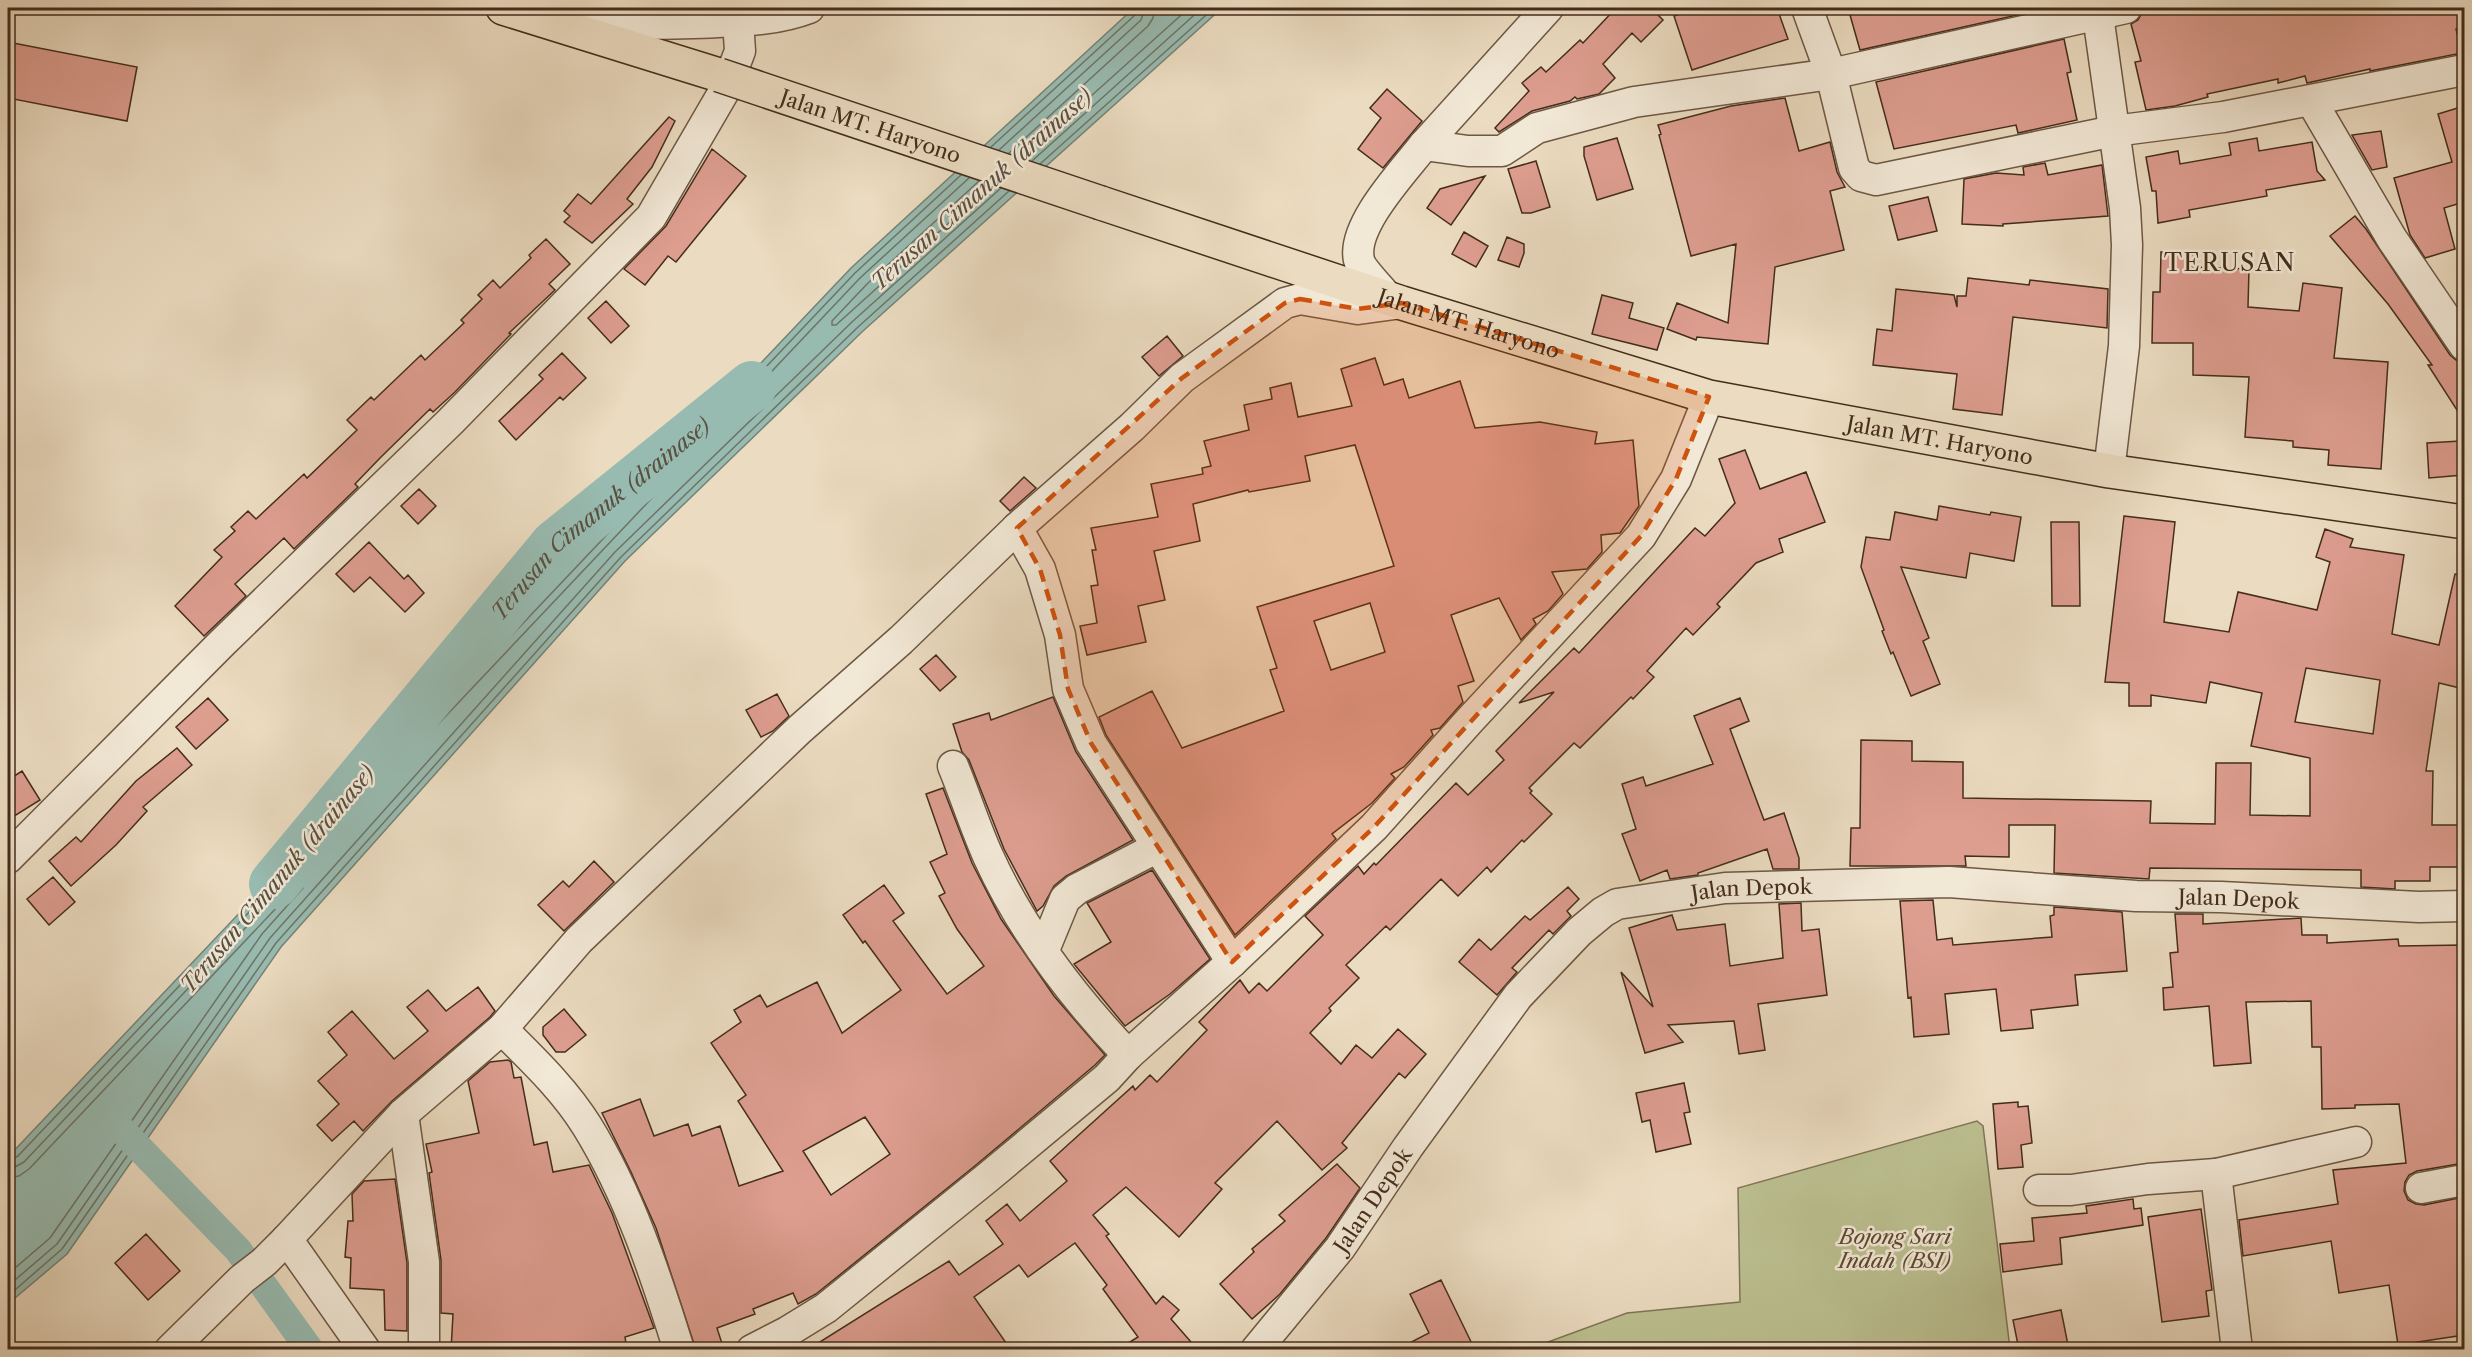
<svg xmlns="http://www.w3.org/2000/svg" width="2472" height="1357" font-family="'Libre Caslon Text',serif">
  <style>
    .green { fill: #bbbf90; stroke: #807656; stroke-width: 1.5 }
    .water { fill: #98bbb1; stroke: #768275; stroke-width: 1.5 }
    .lines { fill: none; stroke-linecap: round; stroke-linejoin: round }
    .shore { stroke: #6e7466; stroke-width: 1.5 }
    .canal { stroke: #98bbb1; stroke-width: 28 }
    .river { stroke: #98bbb1; stroke-width: 50 }
    .building { fill: #dd9d8f; stroke: #442d1b; stroke-width: 1.5; fill-rule: evenodd }
    .street-casing { stroke: #6e5844; stroke-width: 33 }
    .primary-casing { stroke: #442d1b; stroke-width: 36 }
    .street { stroke: #f2e8d6; stroke-width: 30 }
    .primary { stroke: #ebdbc0; stroke-width: 33 }
    .primary-bridge-casing { stroke: #442d1b; stroke-width: 36; stroke-linecap: butt }
    .primary-bridge { stroke: #ebdbc0; stroke-width: 33 }
    .marked { fill: #cf520e; fill-opacity: 0.2; stroke: #cf520e; stroke-width: 4.5; stroke-dasharray: 12 8; stroke-linejoin: round }
    .labels { text-anchor: middle; dominant-baseline: central; stroke-width: 5; stroke-linejoin: round; paint-order: stroke }
    .street-label { font-size: 21px; fill: #442d1b; stroke: #f2e8d6 }
    .park-label { font-size: 21px; font-style: italic; fill: #5c4a32; stroke: #f2e8d6 }
    .water-label { font-size: 22px; font-style: italic; fill: #595040; stroke: #f2e8d6 }
    .quarter-label { font-size: 24px; letter-spacing: 1.5px; fill: #442d1b; stroke: #f2e8d6 }
  </style>
  <rect width="100%" height="100%" fill="#ebdbc0"/>
  <filter id="stains"><feTurbulence type="fractalNoise" baseFrequency=".00333" numOctaves="4"/><feColorMatrix values="0 0 0 0 .2 0 0 0 0 .09 0 0 0 0 .02 0 0 0 .5 -.17"/></filter>
  <radialGradient id="worn" r=".72"><stop offset=".6" stop-color="#630" stop-opacity="0"/><stop offset="1" stop-color="#630" stop-opacity=".3"/></radialGradient>
  <path class="green" d="M1977,1121L1983,1126L2010,1349H1529L1627,1313L1740,1302L1738,1188Z"/>
  <path class="water" d="M1134,8H1222L863,331L625,561L281,947L67,1254L8,1304V1157L851,268Z"/>
  <g class="lines">
    <path class="shore" d="M991,147L1135,15L1138,8
      M999,150L1141,20L1145,8
      M1009,153L1148,26L1153,18L1154,8
      M1022,158L1189,8
      M1032,161L1202,8
      M1040,164L1214,8
      M979,181L867,284L832,321V325H836L991,185
      M8,1161L18,1156L855,273L961,175
      M8,1169L15,1167L24,1162L860,278L969,178
      M8,1178L19,1176L29,1169L299,884H303V888L262,934L50,1238L8,1274
      M8,1286L57,1244L270,938L615,552L853,321L1001,188
      M8,1296L62,1249L276,943L621,557L858,327L1009,191"/>
    <path class="canal" d="M114,1122L238,1250L310,1350"/>
    <path class="river" id="s1" d="M274,884L555,545L752,386"/>
  </g>
  <path class="building" d="M1616,8H1651L1663,20L1641,42L1632,33L1603,64L1615,78L1599,94L1577,99L1575,97L1570,101L1532,111L1499,132L1495,128L1529,91L1522,83L1541,67L1546,72L1580,40L1583,43Z
    M1699,8H1777L1788,39L1692,70L1674,16Z
    M1874,8H2049L1860,50L1850,15Z
    M2158,8H2464V27L2456,29L2462,53L2370,71V69L2307,83L2305,76L2278,83V79L2207,94L2208,97L2175,106L2146,110L2135,62L2141,61L2131,24L2138,20L2143,11Z
    M2064,39L2071,72L2067,73L2077,120L2018,133L2016,125L1894,149L1876,82Z
    M8,42L137,67L127,121L8,98Z
    M1387,89L1422,121L1383,168L1358,149L1381,118L1370,108Z
    M1785,98L1799,151L1830,142L1837,172L1845,187L1830,191L1844,250L1775,267L1768,344L1697,337L1696,340L1667,329L1677,303L1728,323L1736,244L1691,256L1659,135L1661,134L1658,125L1731,106Z
    M2464,106V202L2444,208L2455,249L2425,258L2410,235L2394,178L2452,162L2438,114Z
    M669,117L675,121L652,167L627,199L633,204L592,243L564,222L570,216L564,211L578,194L591,204Z
    M2381,131L2387,167L2372,170L2352,135Z
    M1617,138L1633,189L1597,200L1584,156V147Z
    M2257,138L2259,151L2312,142L2317,171L2325,180L2266,190L2267,196L2189,210L2190,217L2158,223L2156,191H2152L2146,157L2178,151L2180,164L2231,155L2229,143Z
    M712,149L746,176L676,262L668,256L645,285L624,269L666,226Z
    M1536,161L1550,207L1531,213H1522L1508,169Z
    M2045,163L2048,175L2102,165L2108,216L2003,224V226L1962,224L1964,179L1996,173L2024,175L2023,167Z
    M1485,176L1451,225L1427,208L1440,189Z
    M1928,197L1937,231L1898,240L1889,206Z
    M2355,216L2366,229L2450,355L2456,360L2464,362V421L2428,365H2432L2388,304L2330,236Z
    M1464,232L1488,246L1476,267L1452,254Z
    M1507,237L1524,244V253L1519,267L1498,260Z
    M546,239L570,264L549,284L555,290L509,333L511,334L455,392L433,412L430,409L380,458L355,484L358,487L294,549L284,538L235,584L246,596L204,636L175,606L222,557L214,550L235,531L231,527L248,511L256,519L304,474L307,478L357,430L347,420L371,397L374,400L421,355L425,360L464,323L461,320L482,299L478,295L493,280L500,288L531,258L529,255Z
    M2161,252L2193,253L2192,267L2249,269L2248,307L2299,311L2303,283L2342,288L2334,358L2388,362L2381,469L2328,465L2329,450L2293,447V441L2245,437L2249,377L2193,375V343H2152L2153,292H2160Z
    M1968,278L2029,285L2030,280L2108,289L2107,328L2013,317L2002,415L1953,409L1957,374L1873,365L1877,329L1892,331L1896,289L1954,295L1957,307V296H1966Z
    M1602,295L1633,303L1629,318L1664,328L1657,350L1592,334Z
    M606,301L629,326L611,343L588,318Z
    M1167,336L1183,356L1159,376L1142,357Z
    M562,353L586,378L563,400L560,397L516,440L499,421L543,379L539,375Z
    M1375,358L1384,385L1403,379L1409,398L1460,381L1475,428L1540,422L1597,432L1595,444L1633,440L1639,506L1620,533L1601,535L1602,552L1587,569L1552,572L1563,594L1548,611L1533,619L1536,624L1521,640L1499,598L1451,615L1474,681L1458,686L1463,702L1440,728L1431,730L1433,735L1404,767L1391,774L1395,778L1372,803L1332,834L1336,839L1235,935L1106,735L1099,717L1152,691L1182,748L1284,711L1270,670L1277,668L1257,607L1394,566L1355,445L1305,456L1310,481L1249,492L1248,490L1193,504L1200,541L1154,551L1165,600L1138,606L1146,642L1087,655L1080,626L1097,623L1091,586L1098,585L1092,550H1096L1091,528L1158,517L1151,484L1203,474L1202,468L1211,466L1204,441L1249,430L1244,405L1272,399L1270,388L1291,383L1298,417L1352,406L1341,369ZM1370,603L1385,652L1331,670L1314,621Z
    M2460,441L2463,475L2429,478L2427,443Z
    M1745,450L1760,489L1806,472L1825,522L1779,539L1783,552L1756,563L1717,604L1720,607L1693,635L1686,628L1647,671L1654,677L1633,699L1631,697L1580,748L1574,743L1529,788L1532,791L1530,793L1552,814L1524,842L1522,840L1491,872L1487,867L1458,896L1441,879L1390,930L1386,926L1346,965L1359,978L1329,1008L1331,1011L1310,1033L1341,1064L1356,1045L1372,1058L1398,1029L1426,1054L1405,1078L1399,1073L1342,1143L1347,1148L1322,1170L1277,1121L1215,1183L1222,1189L1179,1237L1126,1187L1093,1215L1109,1234L1106,1236L1156,1304L1163,1296L1179,1310L1171,1319L1198,1350H1117L1138,1337L1103,1289L1107,1285L1075,1243L1028,1277L1019,1265L974,1297L1011,1350H807L949,1261L959,1275L1003,1244L986,1221L1007,1204L1020,1221L1067,1181L1050,1161L1133,1086L1135,1090L1150,1075L1157,1082L1207,1030L1199,1022L1240,980L1249,993L1259,983L1267,991L1323,935L1305,916L1358,866L1364,874L1374,863L1376,865L1456,783L1468,795L1504,760L1496,751L1554,692L1519,703L1574,648L1579,653L1695,528L1705,536L1735,503L1719,459Z
    M1024,477L1036,488L1010,511L1000,501Z
    M419,489L436,506L418,524L401,506Z
    M1939,506L1990,515L1991,512L2021,517L2014,561L1970,553L1966,578L1901,567L1929,638L1923,641L1940,684L1911,696L1893,652L1891,654L1882,631L1884,630L1861,567L1866,537L1890,540L1895,512L1937,520Z
    M2124,516L2175,522L2164,622L2229,632L2238,592L2317,610L2330,562L2316,557L2325,529L2353,539L2350,547L2404,555L2392,634L2439,645L2455,574L2464,575V689L2439,683L2426,771H2433L2432,825H2464V867H2430V881H2395V889L2361,887V870L2150,868L2149,879L2054,873L2055,825H2009V857L1965,856L1966,866H1850L1851,828H1860L1861,740L1912,741V761L1963,762V798L2151,801L2150,823L2215,824L2216,763H2251L2250,815L2310,816V758L2251,746L2262,693L2210,682L2206,703L2151,695V706H2129V683L2105,682ZM2306,668L2380,680L2373,734L2295,722Z
    M2051,522H2079L2080,606H2052Z
    M369,542L404,579L408,575L424,593L405,612L370,577L354,592L336,574Z
    M936,655L956,677L940,691L920,669Z
    M777,694L789,716L773,731L761,737L746,710Z
    M1053,697L1076,752L1133,840L1066,876L1054,886L1043,906L1037,911L1004,849L969,760L962,752L953,724L989,713L991,720Z
    M208,698L228,720L196,749L176,727Z
    M1740,698L1749,721L1730,729L1764,820L1784,813L1799,858V869H1773L1767,849L1698,873V875L1670,879L1667,870L1640,881L1622,834L1636,829L1622,784L1643,777L1646,786L1713,764L1694,716Z
    M177,748L192,765L143,807L147,811L116,845L71,886L49,861L76,837L81,842L136,781Z
    M22,771L40,800L8,820V780Z
    M943,788L972,863L1001,919L1054,996L1105,1055L1095,1065L976,1165L816,1294L798,1304L793,1293L753,1309L755,1314L717,1328L724,1350H696L656,1228L631,1172L602,1113L640,1099L654,1136L688,1124L692,1136L720,1126L739,1186L783,1171L738,1101L746,1095L711,1043L741,1022L734,1010L760,995L767,1007L817,982L842,1033L901,990L865,941L863,943L843,915L884,885L904,913L893,921L947,994L984,966L957,929L939,896L945,893L930,862L947,854L926,794ZM865,1117L890,1154L831,1195L803,1151Z
    M594,861L614,882L564,931L538,905L563,881L569,887Z
    M1152,870L1210,959L1170,994L1125,1026L1074,964L1111,942L1087,903Z
    M53,877L75,902L49,925L27,899Z
    M1568,887L1579,899L1567,911L1571,916L1553,934L1549,930L1512,968L1517,972L1497,995L1459,962L1479,939L1491,950L1525,916L1530,920Z
    M1933,900L1937,940L1952,938L1953,945L2052,937L2050,916L2054,915V907L2122,912L2127,971L2075,975L2078,1005L2031,1010L2033,1028L2001,1031L1996,989L1945,994L1949,1034L1914,1037L1911,997L1908,998L1900,901Z
    M1801,903L1802,931L1819,929L1827,995L1758,1004L1765,1050L1739,1054L1734,1021L1668,1025L1683,1042L1645,1053L1621,972L1653,1007L1629,928L1672,915L1677,930L1725,924L1730,966L1783,958L1779,904Z
    M2175,914H2203V924L2301,918L2302,935H2327V943L2398,939L2399,946L2464,945V1163L2417,1171L2409,1175L2405,1182L2404,1191L2408,1200L2416,1204L2424,1205L2464,1197V1335L2398,1345L2389,1285L2339,1293L2331,1241L2243,1256L2239,1220L2338,1204L2333,1170L2406,1163L2399,1104L2355,1105V1108L2322,1109L2321,1047H2312L2311,1001L2246,1002L2251,1063L2214,1066L2209,1006L2164,1010L2163,988L2173,987L2170,953L2178,952Z
    M478,987L495,1011L490,1017L392,1101L363,1131L354,1121L332,1141L317,1125L339,1104L318,1081L347,1055L328,1032L352,1011L394,1059L428,1031L407,1007L428,990L446,1011Z
    M564,1009L586,1035L565,1052H556L543,1035V1027Z
    M508,1060L511,1062L514,1078L521,1077L534,1145L547,1142L553,1172L589,1165L612,1213L654,1328L625,1337L627,1350H451L453,1314L441,1313V1260L429,1173L432,1172L426,1144L479,1133L468,1081L490,1062Z
    M1684,1083L1690,1112L1684,1113L1691,1144L1656,1152L1650,1120L1642,1122L1636,1093Z
    M2018,1102V1107L2028,1106L2032,1143L2021,1145L2023,1167L1998,1169L1993,1104Z
    M1337,1164L1360,1188L1326,1238L1280,1294L1252,1319L1220,1284L1254,1252L1252,1249L1285,1221L1279,1215Z
    M395,1179L407,1263V1331L385,1330L384,1290L350,1288L351,1258L345,1257L348,1221H353L352,1194L364,1181Z
    M2133,1199L2134,1209L2141,1208L2143,1225L2060,1238L2062,1264L2003,1272L2000,1244L2034,1241L2032,1218L2087,1213L2086,1206Z
    M2201,1209L2212,1290L2206,1291L2209,1316L2162,1322L2148,1217Z
    M146,1234L180,1271L148,1300L115,1263Z
    M1441,1280L1475,1350H1396L1429,1333L1410,1294Z
    M2061,1310L2069,1350H2019L2013,1320Z"/>
  <g class="lines">
    <defs>
      <g id="street">
        <path d="M1807,8L1831,74L1854,168L1861,176L1876,180L2114,131L2223,117L2464,70"/>
        <path d="M2097,8L2125,208L2127,245L2124,346L2109,471"/>
        <path d="M570,23C619,24 668,25 718,22C748,21 780,19 809,8"/>
        <path d="M2312,102L2392,239L2464,345"/>
        <path d="M1424,145L1548,8"/>
        <path d="M1387,297C1380,288 1361,269 1359,260C1351,226 1404,171 1424,145L1468,151H1502L1537,128L1634,102L1831,74L2126,8"/>
        <path d="M1017,528L1040,569L1060,635L1068,689L1091,743L1232,962"/>
        <path d="M953,766C965,795 975,827 988,856C1021,929 1073,997 1128,1055"/>
        <path d="M8,858L222,643L450,422L651,217L726,88L740,51L738,21"/>
        <path d="M1044,950L1065,899L1077,889L1158,847"/>
        <path d="M502,1029C532,1059 564,1089 587,1126C629,1194 655,1273 679,1350"/>
        <path d="M403,1114L424,1262V1350"/>
        <path d="M2216,1174L2237,1350"/>
        <path d="M2421,1188L2464,1180"/>
        <path d="M2039,1190H2071L2148,1179L2216,1174L2356,1142"/>
        <path d="M287,1239L403,1114L502,1029L579,940L800,729L901,640L1017,528L1132,427L1182,378L1285,303L1300,299L1358,309L1402,303"/>
        <path d="M170,1350L242,1279L264,1262L287,1239L365,1350"/>
        <path d="M752,1350L787,1332L826,1308L987,1178L1107,1078L1128,1055L1232,962L1374,827L1470,720L1641,536L1676,479L1709,397"/>
        <path id="s2" d="M1256,1350L1340,1248L1408,1147L1518,996L1579,932L1603,912L1617,904L1725,888L1949,882L2136,896L2221,897L2419,907L2464,906"/>
      </g>
      <g id="primary">
        <path d="M503,8L719,75"/>
        <path id="s3" d="M1101,203L1402,303L1709,397L2109,471L2464,522"/>
      </g>
    </defs>
    <use href="#street" class="street-casing"/>
    <use href="#primary" class="primary-casing"/>
    <use href="#street" class="street"/>
    <use href="#primary" class="primary"/>
    <defs>
      <g id="primary-bridge">
        <path id="s4" d="M719,75L1101,203"/>
      </g>
    </defs>
    <use href="#primary-bridge" class="primary-bridge-casing"/>
    <use href="#primary-bridge" class="primary-bridge"/>
  </g>
  <path class="marked" d="M1300,299L1358,309L1402,303L1709,397L1676,479L1641,536L1374,827L1232,962L1091,743L1068,689L1060,635L1040,569L1017,528L1182,378L1285,303Z"/>
  <g class="labels">
    <g class="street-label">
      <text stroke="none"><textPath href="#s4" startOffset="160">Jalan MT. Haryono</textPath></text>
      <text stroke="none"><textPath href="#s3" startOffset="387">Jalan MT. Haryono</textPath></text>
      <text stroke="none"><textPath href="#s3" startOffset="873">Jalan MT. Haryono</textPath></text>
      <text stroke="none"><textPath href="#s2" startOffset="712">Jalan Depok</textPath></text>
      <text stroke="none"><textPath href="#s2" startOffset="1200">Jalan Depok</textPath></text>
      <text stroke="none"><textPath href="#s2" startOffset="190">Jalan Depok</textPath></text>
    </g>
    <g class="park-label">
      <text x="1895" y="1236">Bojong Sari<tspan x="1895" dy="24">Indah (BSI)</tspan></text>
    </g>
    <g class="water-label">
      <text transform="translate(982 189) rotate(-42)">Terusan Cimanuk (drainase)</text>
      <text stroke="none"><textPath href="#s1" startOffset="492">Terusan Cimanuk (drainase)</textPath></text>
      <text transform="translate(278 879) rotate(-50)">Terusan Cimanuk (drainase)</text>
    </g>
    <g class="quarter-label">
      <text x="2230" y="262">TERUSAN</text>
    </g>
  </g>
  <rect width="2472" height="1357" fill="none" stroke="#ebdbc0" stroke-width="30"/>
  <rect x="9" y="9" width="2454" height="1339" fill="none" stroke="#442d1b" stroke-width="3"/>
  <rect x="15" y="15" width="2442" height="1327" fill="none" stroke="#442d1b" stroke-width="1.5"/>
  <rect width="100%" height="100%" filter="url(#stains)"/>
  <rect width="100%" height="100%" fill="url(#worn)"/>
</svg>
